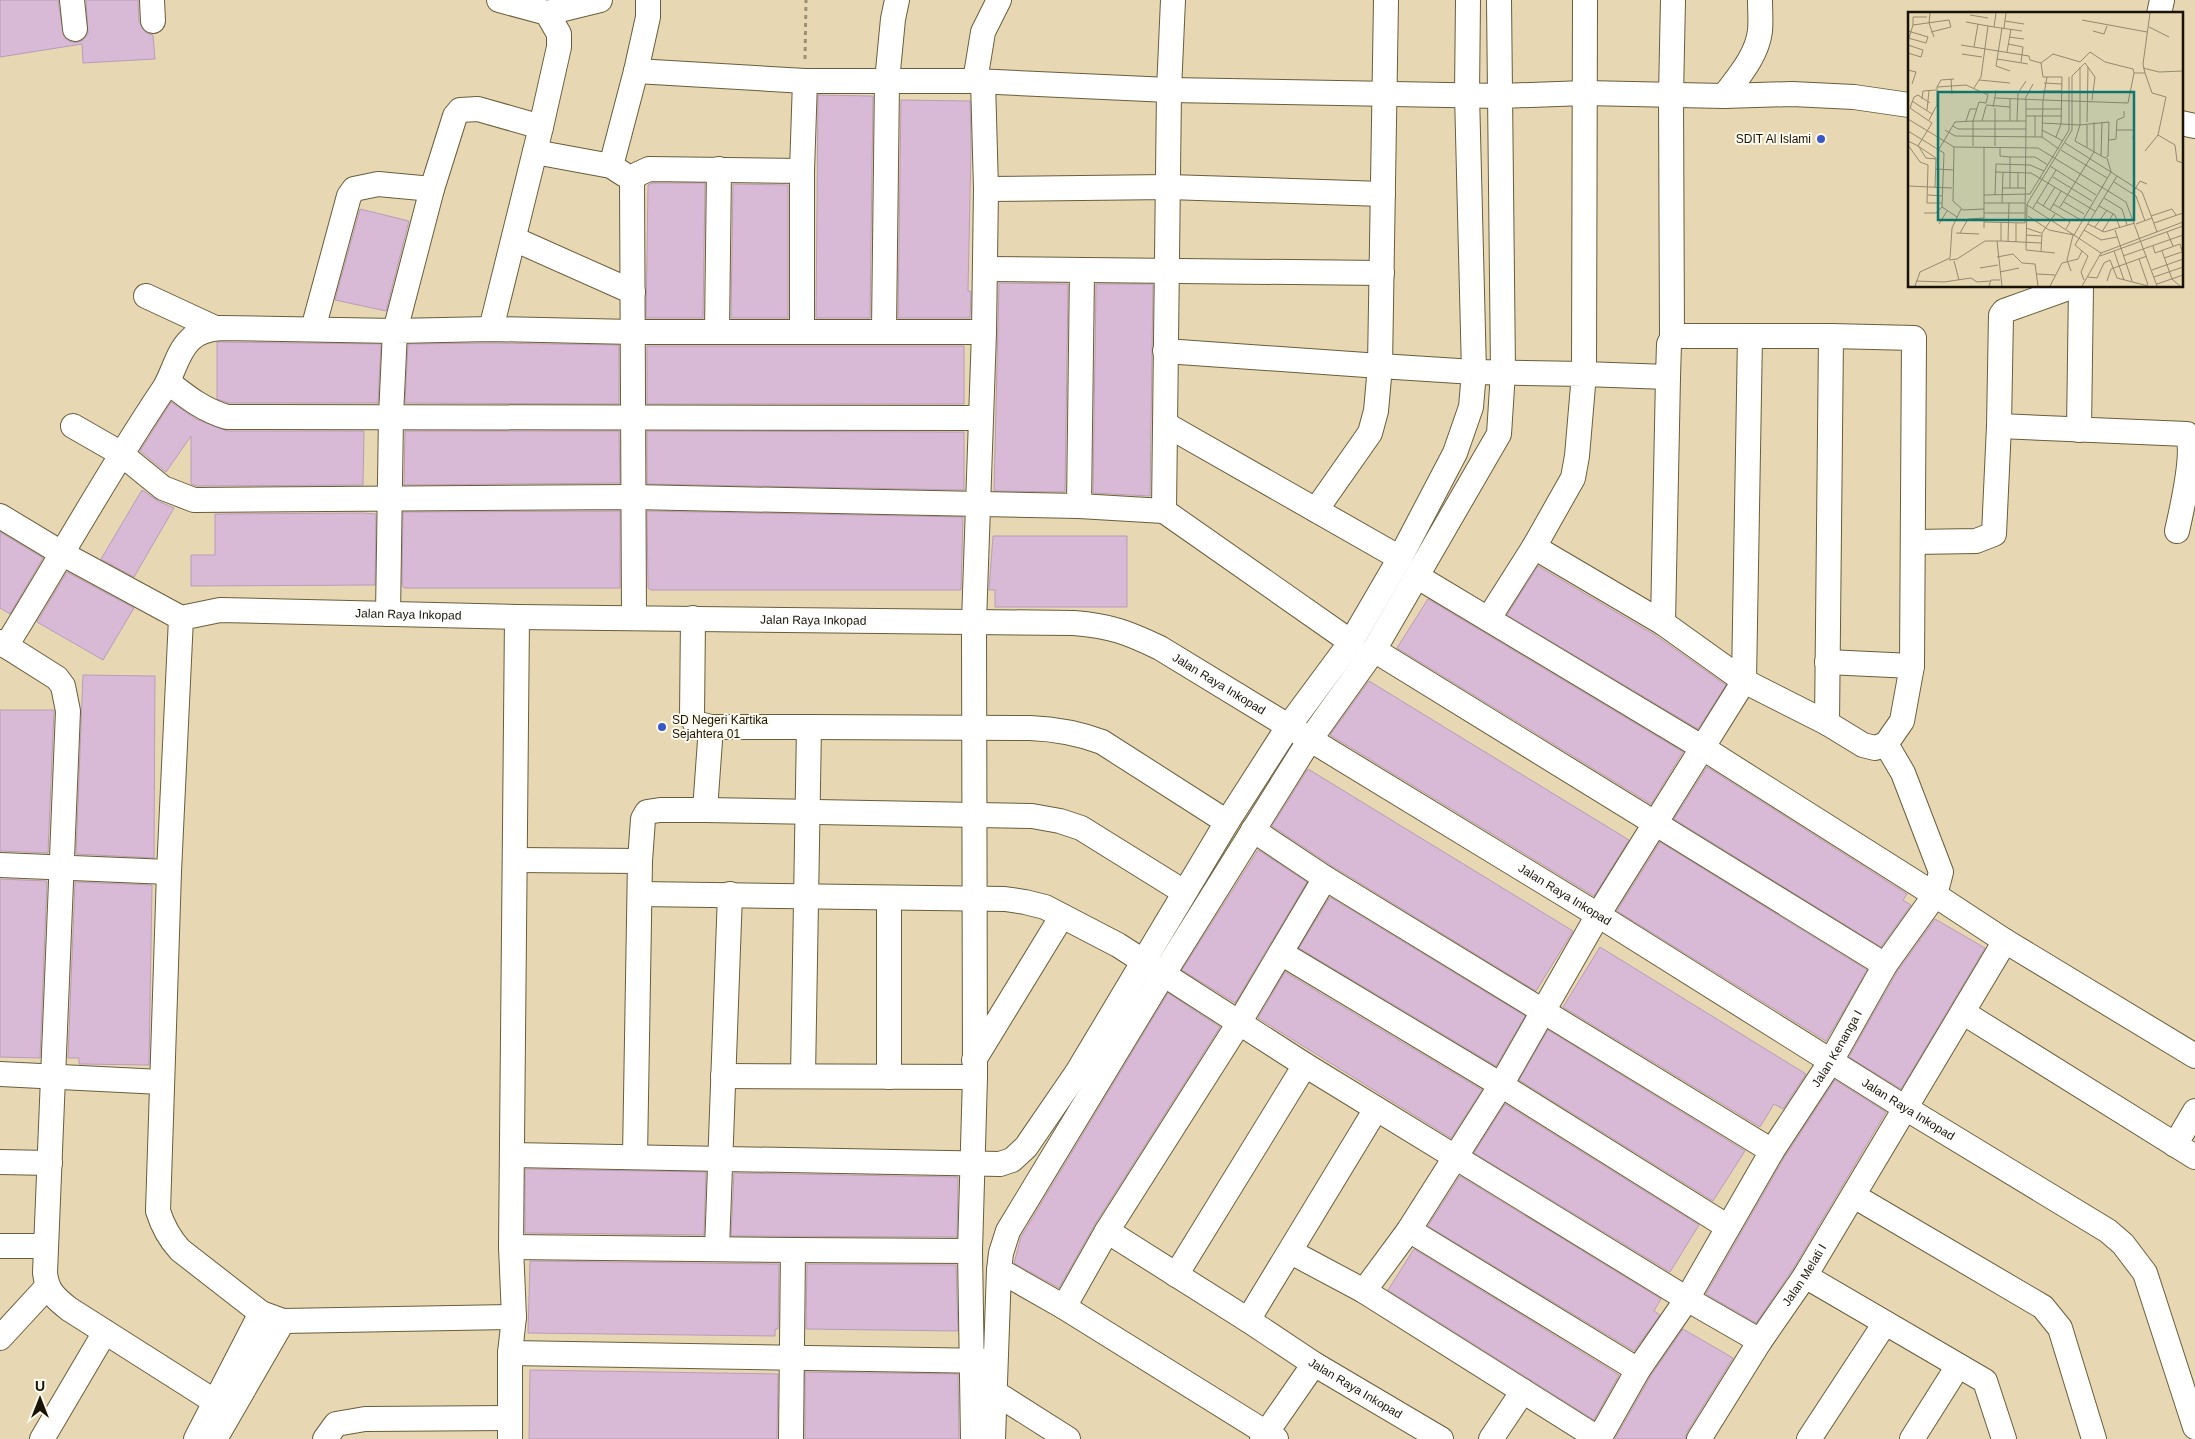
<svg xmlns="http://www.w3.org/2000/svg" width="2195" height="1439" font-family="Helvetica,sans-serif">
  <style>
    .building { fill: #d8bad6; stroke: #ba9cb8 }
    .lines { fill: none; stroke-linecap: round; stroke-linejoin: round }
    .minor-casing { stroke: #6a5d3b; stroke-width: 26 }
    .path { stroke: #9c9174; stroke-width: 3; stroke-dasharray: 4 4; stroke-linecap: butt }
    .minor { stroke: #fff; stroke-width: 24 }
    .poi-dot { fill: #3858c9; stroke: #fefaee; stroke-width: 2 }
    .labels { text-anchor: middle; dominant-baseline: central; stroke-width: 4; stroke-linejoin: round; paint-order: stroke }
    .poi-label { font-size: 12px; fill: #191306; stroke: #fefaee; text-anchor: end }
    .street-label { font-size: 12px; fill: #191306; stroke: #fefaee }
    .inset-road { fill: none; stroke: #95896e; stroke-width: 1 }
    .view { fill: #0f766e; fill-opacity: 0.15; stroke: #0f766e; stroke-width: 2.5 }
    .inset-edge { fill: none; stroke: #191306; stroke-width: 2.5 }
  </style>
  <rect width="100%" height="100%" fill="#e7d8b3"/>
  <path class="building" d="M0,0H58L64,37L69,41L76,43L83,40L88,34L86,0H138L139,22L146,33L153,35L155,59L83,63L82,44L0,57Z
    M818,95L873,96L870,318H816Z
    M901,100L970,101L971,148L968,291H971L970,318H898Z
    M652,183H705L703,318H646L648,185Z
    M733,184L788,185V318H731Z
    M360,209L409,221L386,311L335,300Z
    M999,283L1068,284L1065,492L994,491Z
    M1096,284H1153L1150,496L1093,493Z
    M217,342L381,344L378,403H229L217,399Z
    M491,343L619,345V404L405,403L408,344Z
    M647,346H964V404H647Z
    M171,402L196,419L227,431H364L363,485L197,486L191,484V436L166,472L140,451Z
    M405,431H619L620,483L404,485Z
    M647,431L964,432V490L647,484Z
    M142,490L158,501L174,508L134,577L101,559Z
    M620,511V588H404L402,585L403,512Z
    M647,511L963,517L961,590H651L648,588Z
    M363,513L376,514L375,585L191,586V555H215V514Z
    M0,532L43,558L10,614L0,608Z
    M993,536H1127V607H995V590H989Z
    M1538,566L1655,635L1726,685L1698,729L1507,615Z
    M67,572L134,608L103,660L37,622Z
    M1428,599L1683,752L1651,804L1397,648Z
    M83,675L155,676L154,858L76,854Z
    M1369,681L1629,840L1594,896L1330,735Z
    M0,710H54L48,853L0,851Z
    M1707,767L1907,894L1903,900L1911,905L1881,947L1674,819Z
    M1308,769L1573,931L1536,991L1332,866L1272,826Z
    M1660,842L1867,970L1826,1041L1617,911Z
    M1258,850L1307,882L1235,1003L1182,970Z
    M0,879L47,881L40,1058L0,1057Z
    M75,882L152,885L149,1065L79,1064V1058H68Z
    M1330,897L1525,1016L1496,1066L1299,948Z
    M1935,919L1985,948L1901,1089L1849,1057L1897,972Z
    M1600,947L1806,1074L1783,1109L1774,1104L1760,1127L1563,1007Z
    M1285,972L1482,1090L1451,1138L1258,1018Z
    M1168,993L1220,1027L1095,1224L1059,1288L1014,1263L1021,1237Z
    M1548,1030L1745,1151L1713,1201L1519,1080Z
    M1835,1080L1886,1112L1793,1269L1756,1323L1706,1294L1784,1158Z
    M1505,1104L1699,1225L1670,1272L1474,1153Z
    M525,1169L706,1172L704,1235L525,1233Z
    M734,1173L958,1177L957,1237L731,1236Z
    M1460,1176L1661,1299L1654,1311L1660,1315L1634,1351L1428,1226Z
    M1414,1249L1619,1375L1594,1420L1388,1290Z
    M530,1261L779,1264L778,1329H775V1336L528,1333Z
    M807,1264L956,1265L958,1331L806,1329Z
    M1683,1329L1733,1358L1687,1432L1685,1439H1615L1650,1377Z
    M530,1370L778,1374L777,1439H529Z
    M805,1372L958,1374L959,1439H805Z"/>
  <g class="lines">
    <defs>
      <g id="minor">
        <path d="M72,0L75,29"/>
        <path d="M152,0L153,21"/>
        <path d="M1173,0L1169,90L1501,96L1585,93L1724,96L1792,94L1854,97L1909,105"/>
        <path d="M547,13L600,0"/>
        <path d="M2159,14L2162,0"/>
        <path d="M975,81L983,32L999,0"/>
        <path d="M1724,96C1738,77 1757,56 1760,31C1761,21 1760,10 1760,0"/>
        <path d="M2181,123L2195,126"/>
        <path d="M535,152L611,166L625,175"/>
        <path d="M611,166L636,71L648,17V0"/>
        <path d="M986,189L1169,187L1383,194"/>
        <path d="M514,239L633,292"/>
        <path d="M985,269L1382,273"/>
        <path d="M146,296L215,328"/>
        <path d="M313,329L349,196L354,189L378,184L432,189"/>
        <path d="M491,329L541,127"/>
        <path d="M884,330L887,81L893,19L897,0"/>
        <path d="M717,331L719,169"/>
        <path d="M802,331V171L805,81"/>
        <path d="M1672,338L1671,95L1673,0"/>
        <path d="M1165,351L1380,366L1386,0"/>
        <path d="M168,382C187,397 203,410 227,417L981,418"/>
        <path d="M1165,424L1400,558"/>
        <path d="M73,426L120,453L163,488L194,500L633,497L1079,506L1164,511L1169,90L975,81H805L636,71"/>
        <path d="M1999,426L2187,434C2195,451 2182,509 2177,531"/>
        <path d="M2079,430L2081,286"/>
        <path d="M1079,506L1082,270"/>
        <path d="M1316,510L1370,433L1376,411L1380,366L1474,372L1584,374L1577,456L1573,478L1534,547L1663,623L1744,681L1827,723L1863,745L1875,748L1886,744L1902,721L1912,666L1914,338L1831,336H1678L1672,338L1669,344L1668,377L1584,374L1585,0"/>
        <path d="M1164,511L1351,642"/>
        <path id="s1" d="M0,516L63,554L181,618L220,610L517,617L1074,623C1110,626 1127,632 1160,648L1598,915L1907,1109L2108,1231L2123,1244L2145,1273L2195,1427"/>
        <path d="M1914,542L1976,541L1994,534L1999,426L2001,315L2004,311L2074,286"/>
        <path d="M388,614L391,416L395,331L491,329L633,332H984L986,189L983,81"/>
        <path d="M634,617L632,180L638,174L649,169L802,171"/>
        <path d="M181,618L169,872L158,1211C163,1227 169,1238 180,1250L261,1313L283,1321L514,1317"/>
        <path d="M693,618L692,716L695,723L711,727H809L803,1076"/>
        <path d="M1489,618L1534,547"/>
        <path d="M1663,623L1668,377"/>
        <path d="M0,642L57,678L63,686L68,711L45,1273C47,1291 55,1298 69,1309L217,1403"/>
        <path d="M6,646C59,561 107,473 163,390C173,375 177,352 190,340C198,331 210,329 221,328L395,331L432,189L455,116L460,110L478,109L541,127L559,47V34L547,13L499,0"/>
        <path d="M1374,650L1885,965"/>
        <path d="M1827,662L1912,666"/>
        <path d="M1827,723L1831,336"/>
        <path d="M809,727L1030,728C1055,729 1078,733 1102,742L1227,822"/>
        <path d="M1886,744L1903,773L1941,872L1935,895L2005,941"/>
        <path d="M705,810L711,727"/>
        <path d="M1253,830L1325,878L1772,1151"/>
        <path d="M515,860L640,861"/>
        <path d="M0,865L169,872"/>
        <path d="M640,894L1005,899L1025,902L1045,907L1118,945L1305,1065L1687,1299L1760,1341"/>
        <path d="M889,898V1077"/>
        <path d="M1281,953L1501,1085L1728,1227"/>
        <path d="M1964,1013L2195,1157"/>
        <path d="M974,1060L1062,916"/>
        <path d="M0,1074L161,1082"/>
        <path d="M723,1076L975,1077"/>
        <path id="s2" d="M1376,1109L1248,1320L1314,1364L1441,1439"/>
        <path d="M2175,1145L2195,1111"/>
        <path d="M512,1155L1000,1164L1012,1160L1026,1147L1078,1071L1227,822L1288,727L1351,642L1400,558L1455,453L1471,407L1474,372L1467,94L1468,0"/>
        <path d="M635,1157L640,861L643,819L647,812L660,810H705L1032,816L1060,821L1081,828L1184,892"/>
        <path d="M0,1162L50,1163"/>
        <path d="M1854,1196L2043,1307L2060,1328L2094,1439"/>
        <path d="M1409,1230L1638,1370"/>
        <path d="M1107,1231L1248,1320"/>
        <path d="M0,1246H46"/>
        <path d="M511,1247L793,1250L791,1439"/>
        <path d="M717,1249L730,894"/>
        <path d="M793,1250L970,1251"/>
        <path id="s3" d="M1291,1252L1364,1291L1599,1439L1638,1370L1687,1299L1772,1151L1831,1061L1885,965L1935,895L1703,748L1418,577"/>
        <path d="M999,1270L1064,1307L1276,1439"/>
        <path d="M1176,1275L1305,1065"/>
        <path d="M1805,1276L1985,1381L2004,1439"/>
        <path d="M1364,1291L1409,1230L1501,1085L1598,915L1744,681L1750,336"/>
        <path d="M1064,1307L1107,1231L1239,1023L1325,878"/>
        <path d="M0,1338L47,1287"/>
        <path d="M510,1353L989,1361"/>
        <path d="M994,1392L1068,1439"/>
        <path d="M42,1439L105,1332"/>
        <path d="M196,1439L261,1313"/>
        <path d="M215,1439L283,1321"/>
        <path d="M325,1439L336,1424L365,1419L510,1418"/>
        <path d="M510,1439V1353L514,1317L511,1247L517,617"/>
        <path d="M973,1439L970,1251L975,1077L974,622L984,332"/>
        <path d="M993,1439L999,1270L1001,1253L1008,1231L1163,975L1309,741L1374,650L1499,434L1503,372L1499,0"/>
        <path d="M1262,1439L1314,1364"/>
        <path d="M1491,1439L1523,1391"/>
        <path id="s4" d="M1699,1439L1760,1341L1805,1276L2005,941L2195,1056"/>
        <path d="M1809,1439L1885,1323"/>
        <path d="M1912,1439L1958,1366"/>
      </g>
    </defs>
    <use href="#minor" class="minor-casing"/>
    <path class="path" d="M805,59L806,0"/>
    <use href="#minor" class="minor"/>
  </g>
  <g class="poi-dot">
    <circle cx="1821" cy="139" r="5"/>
    <circle cx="662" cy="727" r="5"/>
  </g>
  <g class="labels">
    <g class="poi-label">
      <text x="1811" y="139">SDIT Al Islami</text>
      <text x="672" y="720" text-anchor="start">SD Negeri Kartika<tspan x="672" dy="14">Sejahtera 01</tspan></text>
    </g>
    <g class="street-label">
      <text stroke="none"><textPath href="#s1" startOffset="436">Jalan Raya Inkopad</textPath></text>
      <text stroke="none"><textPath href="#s1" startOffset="841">Jalan Raya Inkopad</textPath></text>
      <text stroke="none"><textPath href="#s1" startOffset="1261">Jalan Raya Inkopad</textPath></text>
      <text stroke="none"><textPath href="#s1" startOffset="1666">Jalan Raya Inkopad</textPath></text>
      <text stroke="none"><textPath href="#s3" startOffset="818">Jalan Kenanga I</textPath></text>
      <text stroke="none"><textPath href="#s1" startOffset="2071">Jalan Raya Inkopad</textPath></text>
      <text stroke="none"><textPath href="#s4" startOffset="195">Jalan Melati I</textPath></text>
      <text stroke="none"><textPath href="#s2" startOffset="374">Jalan Raya Inkopad</textPath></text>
    </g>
  </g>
  <g transform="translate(1908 12)">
    <rect width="275" height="275" fill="#e7d8b3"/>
    <path class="inset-road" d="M22,1L21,11L26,25M62,3L80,6M174,8L239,20M97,9L116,12M58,10L80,14M5,13V5H19M86,15L114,19M241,15L261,25M94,16L88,54L102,59M96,16L98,1M0,19L20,25L18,31L0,26M185,19L196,22L199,14M101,25L116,27M0,29L5,13L41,8L43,15L23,20M100,32L115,35L113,50M0,33L15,38L13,45L0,41M53,33L121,44L122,48L133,51L135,65H154L153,112L134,111M66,35L70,12M99,40L103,17M54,42L74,45M89,47L120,52M133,51L145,42L172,50L182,40L197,50L225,57L226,61M235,56L251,60L275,59M0,58L8,60L4,72M237,61L244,81L258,85L250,123L267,133L269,149L275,151M139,65L135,88L220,91L226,61H237L235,52L242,1M43,67L44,82M71,68L102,71M136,71L154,72M29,75L33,68L46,67M66,76L73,65L80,14L86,15L88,1M135,79H153M79,81L88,79L85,95M14,87L15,79L28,78M117,87L125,72M4,89L24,102M78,93L102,95M87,96V134M118,97H154M19,98L21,79M118,104H154M0,107L46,135L130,136L218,190L249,274M21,108L29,93V75L58,73L80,83L78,91L71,90L65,109L47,110L31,137M58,109L62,97H69M74,109L78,94M102,109V87M109,109L110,81L118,69M179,110L180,55M45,114L50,117H118M37,118L47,124L134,125L135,88L87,86M134,118L155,129M209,118H226L225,127M0,119L36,141L34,195L49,205M127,125V104M134,125L151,137M148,125L153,112L172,113L167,129L197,146L200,144L201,110L172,113V55M201,128L208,127L209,108L216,105V99M0,129L10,134L24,111L2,96L6,85L10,83L22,91M0,133L12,150L20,153L19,191H34M10,134L28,146L27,176M65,134V109H118V87M11,135L18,146L28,147M46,135L45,189L55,198L76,197M92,135V144L102,145V176M179,135V113M153,138L199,166M237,139L250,123M193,144L194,110M102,145H127L140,153M199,146L203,160L209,164M142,154L188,183M28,157L45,158M87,160L123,161L187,199M110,160V176M145,165L184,189M206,170L228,184L237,209M0,174L44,176M95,176H117M153,179L142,198L162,210L158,217M224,182L232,169L239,172M20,183L35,184M76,183L122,182L161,118V65M87,183L88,152L122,153L136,159M196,186L214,197L219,213M129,190L142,198M156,190L176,202M76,191H101L100,230M94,191L95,160M101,191H117M145,192L173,208M119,193L166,223L203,160L157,131M135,194L147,175M191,194L207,203L212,216M152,195L186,140V110M125,196L148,158M16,201H28L34,195M76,201H117M120,204L141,218L166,223L193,241M243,204L264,197L268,203M76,210L117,211L118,109M93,211V229L133,231M246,211L275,201M31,212L39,199M180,212L196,220L227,211M228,212L244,206L249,220M187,215L199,198M76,216V135M118,216L133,221M176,218L193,228L209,225M207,218L224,269M194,220L205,202M259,220L265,234M48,221L71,222M52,221L60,207L76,206M118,223L133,224M89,229L94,274M108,230V211M245,234L247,241L272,232L275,242M133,239L134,221L147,202M206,239L216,268M254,239L264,267L272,274M147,241L118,238L119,192L164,118V64L177,51L187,65L184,88M192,244L275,214M215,244L275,223M89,245L105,242L114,251L127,252L130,274M256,246L274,240M231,247L240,273M41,248L49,247L77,229H93M46,249L51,268M72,256L90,253M244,258L275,247M163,259L159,248L165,223M92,260L111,256M129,262L147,263M180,265L189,266L196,251L202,248L209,266L240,274M246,265L275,255M176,268L173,260L180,244L167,233L209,164L234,180L244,206M8,269L36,270L63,266L69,270L82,269M199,269L203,257L239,244M249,272L275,263M7,274L12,260L42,246L44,216L53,197M81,274L83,268H92M142,274L154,251L170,247L174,239M174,274L193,241L275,210"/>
    <path class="view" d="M30,80H226V208H30Z"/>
    <rect width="275" height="275" class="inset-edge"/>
  </g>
  <g transform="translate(40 1399)" stroke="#fefaee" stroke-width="4" paint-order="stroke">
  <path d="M0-4L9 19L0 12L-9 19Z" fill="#191306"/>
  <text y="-8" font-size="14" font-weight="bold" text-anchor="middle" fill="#191306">U</text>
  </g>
</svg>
